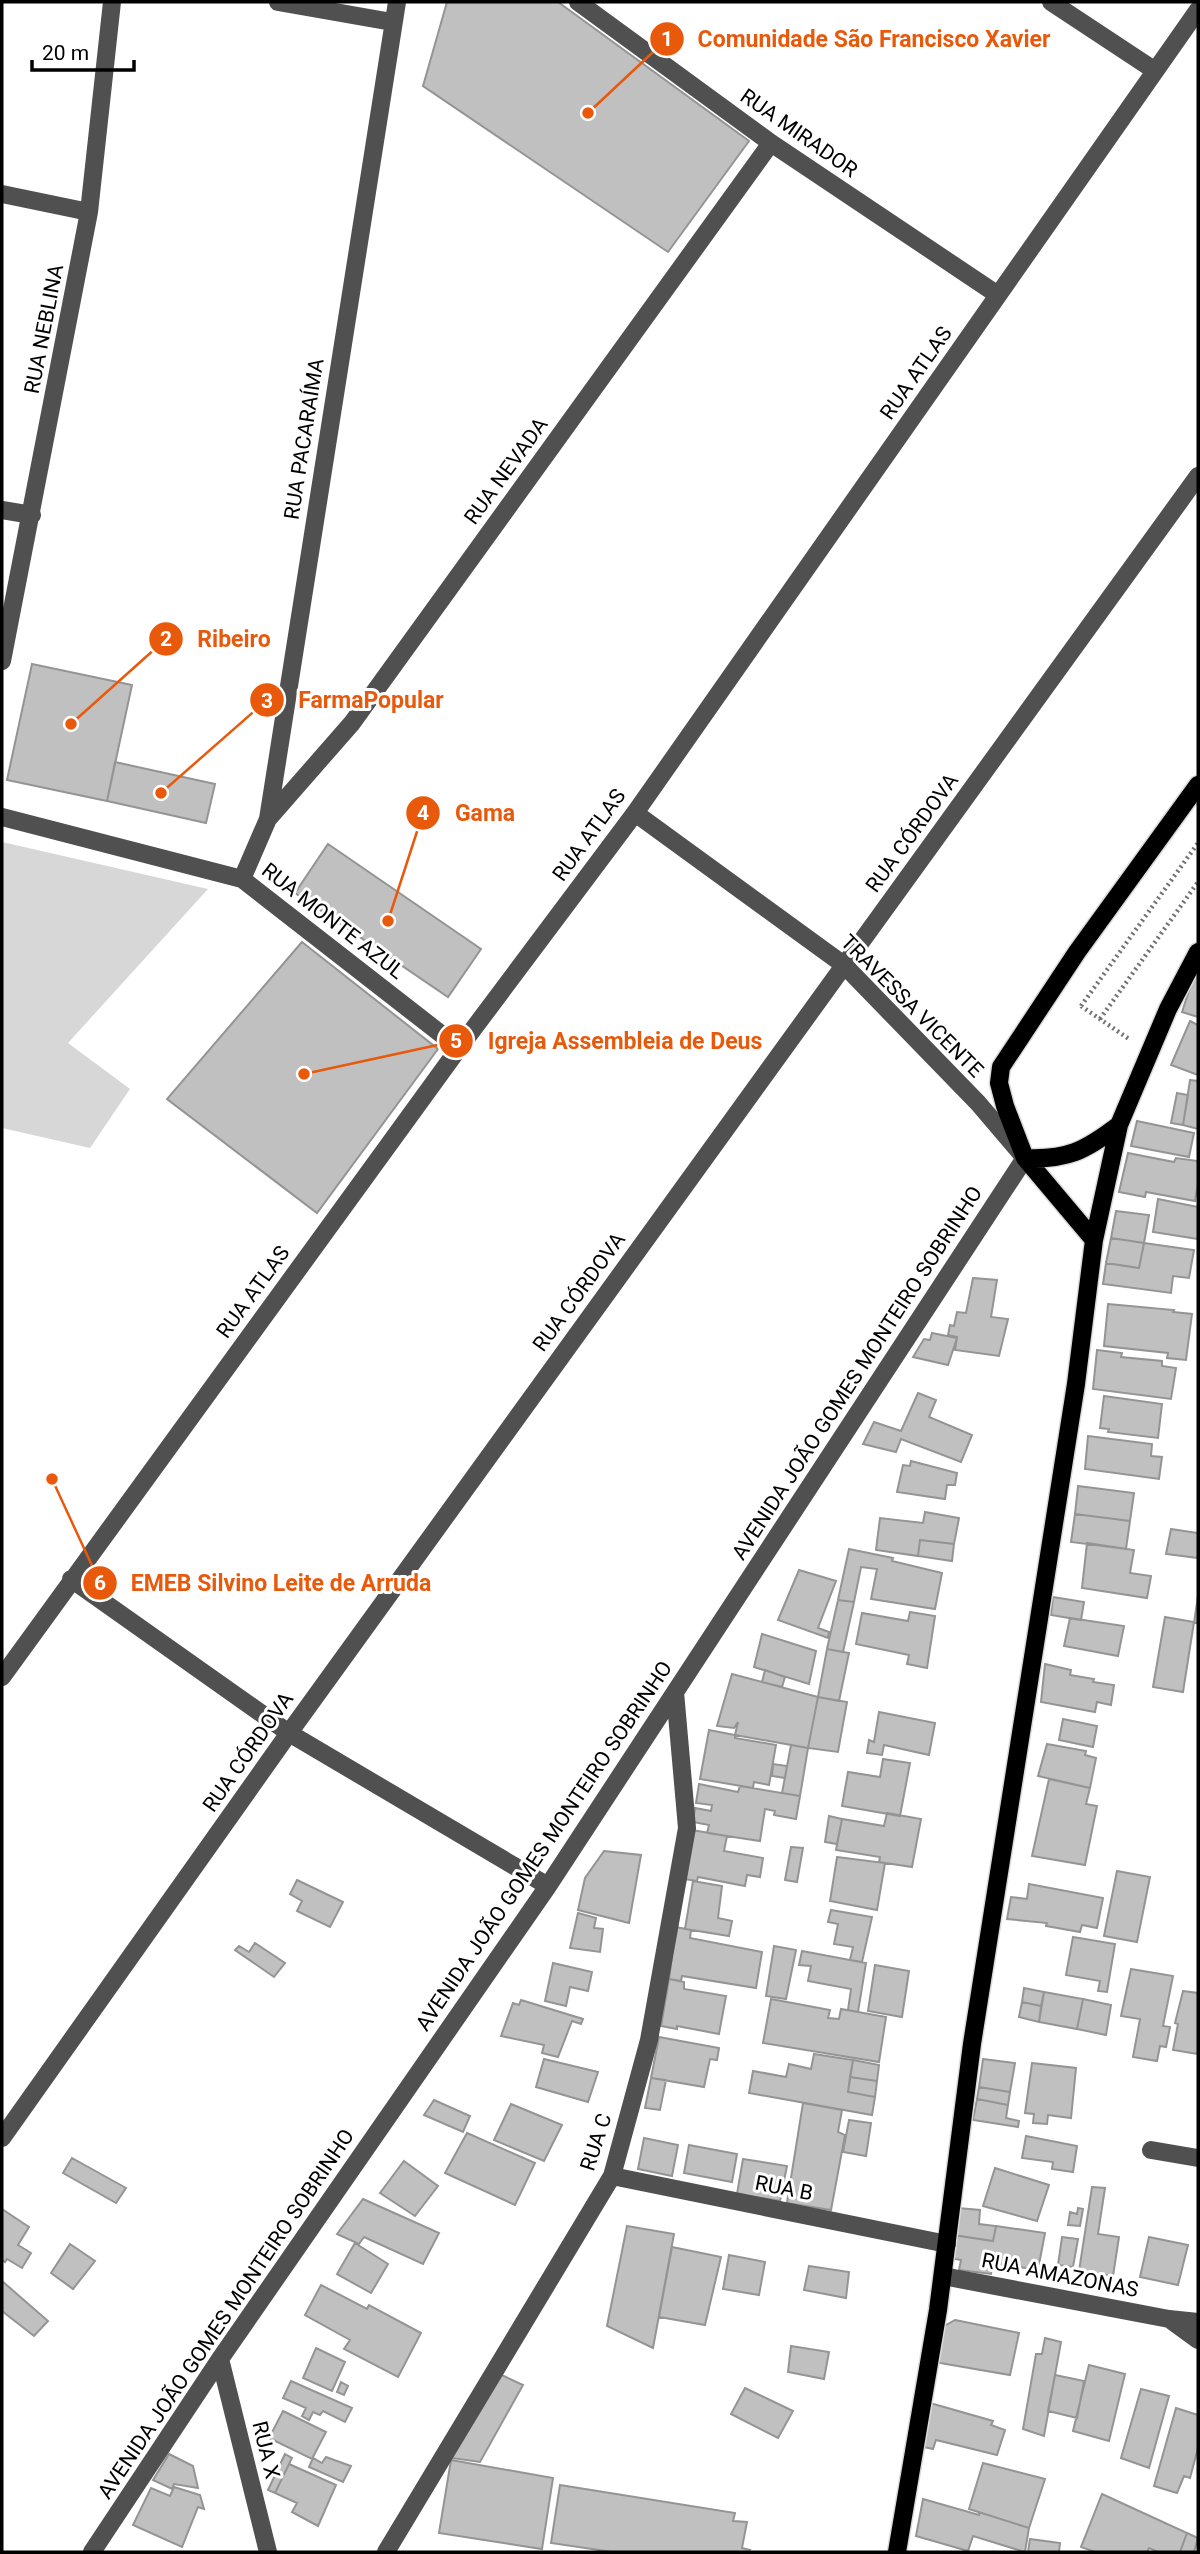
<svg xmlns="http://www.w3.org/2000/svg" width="1200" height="2554" font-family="Roboto,sans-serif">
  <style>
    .green { fill: #d7d7d7 }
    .building { fill: #c0c0c0; stroke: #949494; stroke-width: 2 }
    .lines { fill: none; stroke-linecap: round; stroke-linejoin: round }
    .major-casing { stroke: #dbdbdb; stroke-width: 21 }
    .path { stroke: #727272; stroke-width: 4.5; stroke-dasharray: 2 3.5; stroke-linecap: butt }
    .minor { stroke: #505050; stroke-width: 18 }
    .major { stroke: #000; stroke-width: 18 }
    .labels { text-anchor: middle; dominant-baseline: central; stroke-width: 6; stroke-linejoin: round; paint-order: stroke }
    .street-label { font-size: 21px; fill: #000; stroke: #fff }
    .leader { fill: none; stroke: #e8590c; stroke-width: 2.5 }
    .callout-dot { fill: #e8590c; stroke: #fff; stroke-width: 2.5 }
    .mark-label { font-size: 21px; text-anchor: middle; font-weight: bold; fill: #fff }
    .callout-label { font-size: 23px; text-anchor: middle; font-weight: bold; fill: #e8590c; stroke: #fff; stroke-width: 6; stroke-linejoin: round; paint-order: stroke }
  </style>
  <rect width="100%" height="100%" fill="#fff"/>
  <path class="green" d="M2,842L208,889L68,1043L130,1089L90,1148L2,1128Z"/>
  <path class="building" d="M447,2H558L749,141L668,252L423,86Z
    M32,664L132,685L107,801L7,780Z
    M115,762L215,784L206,823L107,801Z
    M328,844L481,949L448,997L295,893Z
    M302,942L438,1049L317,1213L167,1099Z
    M1194,975L1198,976V1017L1182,1012Z
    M1190,1021L1198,1025V1075L1171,1065Z
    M1190,1080L1198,1081V1129L1183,1125Z
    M1177,1093L1188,1095L1183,1125L1171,1123Z
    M1137,1121L1194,1133L1189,1157L1131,1146Z
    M1128,1153L1174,1162L1176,1158L1198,1161V1183L1195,1201L1146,1192L1145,1197L1119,1192Z
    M1158,1199L1198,1207V1239L1153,1232Z
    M1116,1211L1149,1215L1144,1243L1111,1238Z
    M1111,1238L1144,1243L1139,1268L1106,1263Z
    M1144,1243L1194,1250L1189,1278L1173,1276L1171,1293L1103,1284L1106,1263L1139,1268Z
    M973,1278L997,1280L991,1317L1008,1319L999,1356L955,1350L957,1337L948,1335L950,1325L954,1326L957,1312L966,1313Z
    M1108,1304L1174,1310L1173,1312L1192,1314L1186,1360L1167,1358L1168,1353L1104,1346Z
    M932,1333L957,1338L948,1365L913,1357L924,1339L930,1340Z
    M1097,1350L1122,1353L1121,1357L1162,1361V1366L1176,1368L1171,1399L1093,1389Z
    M918,1393L936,1400L929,1417L972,1435L961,1462L901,1439L896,1452L863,1444L874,1422L901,1431Z
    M1104,1396L1162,1404L1158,1438L1108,1432L1109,1429L1100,1428Z
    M1088,1436L1152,1444L1151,1456L1162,1457L1159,1479L1085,1469Z
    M911,1461L957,1473L955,1485H947L945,1499L897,1492L903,1465L910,1466Z
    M1078,1486L1134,1493L1130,1521L1075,1514Z
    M925,1512L959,1518L954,1544L920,1540L918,1556L876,1550L880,1518L923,1523Z
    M1075,1514L1130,1521L1126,1549L1071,1542Z
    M1171,1529L1198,1533V1558L1166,1554Z
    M920,1540L954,1544L952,1561L918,1556Z
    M920,1540L954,1544L952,1561L918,1556Z
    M1087,1543L1134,1550L1130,1573L1151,1576L1147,1598L1082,1588Z
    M849,1549L893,1558L892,1561L942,1573L935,1609L871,1599L877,1569L861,1567L854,1602L838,1600Z
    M799,1570L836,1581L818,1628L829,1632L828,1638L778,1620Z
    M1198,1596V1623H1194Z
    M1053,1597L1084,1602L1081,1620L1051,1615Z
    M838,1600L854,1602L843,1652L827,1649Z
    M910,1612L935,1616L927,1668L907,1664L909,1655L856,1644L862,1613L908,1621Z
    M1165,1617L1194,1622L1183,1692L1153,1687Z
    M1070,1618L1124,1626L1118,1656L1064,1646Z
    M762,1634L816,1651L809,1684L754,1667Z
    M827,1649L849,1653L839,1701L818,1697Z
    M1045,1664L1071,1670L1070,1675L1094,1679L1093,1682L1114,1685L1111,1705L1097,1702L1095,1712L1041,1702Z
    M765,1670L785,1677L782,1687L762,1682Z
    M732,1674L818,1697L808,1748L735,1735L738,1722L734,1728L717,1726Z
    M818,1697L847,1702L838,1752L808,1748Z
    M879,1712L935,1723L929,1755L884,1745L882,1755L867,1753L869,1740L874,1742Z
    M1063,1719L1097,1726L1093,1747L1059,1740Z
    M709,1730L735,1735V1738L776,1745L769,1785L754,1782L753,1788L700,1779Z
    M1047,1744L1086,1751L1085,1755L1096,1758L1090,1788L1038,1776Z
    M791,1745L808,1748L800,1796L782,1793Z
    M883,1759L910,1763L900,1816L842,1806L848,1772L880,1777Z
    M773,1764L787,1766L785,1778L772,1776Z
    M1049,1779L1090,1788L1086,1804L1097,1806L1085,1865L1032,1856Z
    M699,1784L738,1792L740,1786L800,1796L796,1819L774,1815L775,1811L765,1809L760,1841L707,1833L709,1825L693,1822L695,1808L711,1811L712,1805L696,1803Z
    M887,1813L921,1819L912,1867L879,1862L880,1857L836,1850L842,1819L884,1826Z
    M829,1816L842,1819L837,1844L825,1842Z
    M692,1830L727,1836L724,1851L763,1858L760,1877L747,1875L745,1886L698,1877L697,1881L683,1879Z
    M791,1847L803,1848L797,1882L785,1880Z
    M604,1851L641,1855L629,1923L578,1910L585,1878Z
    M837,1857L885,1863L877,1910L830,1901Z
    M1117,1871L1150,1877L1137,1942L1104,1936Z
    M297,1880L343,1902L330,1927L297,1911L302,1901L290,1894Z
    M693,1881L722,1886L718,1918L732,1921L729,1936L685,1929Z
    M1029,1884L1103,1898L1097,1928L1082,1925L1080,1932L1046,1926L1047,1923L1007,1919L1011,1897L1027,1899Z
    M831,1910L872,1917L862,1962L850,1960L853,1947L834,1944L838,1924L828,1922Z
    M578,1913L596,1918L594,1928L603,1929L600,1952L570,1948Z
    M676,1927L691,1930L690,1938L762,1952L756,1988L682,1976L681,1981L669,1979Z
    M1073,1937L1115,1944L1107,1992L1098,1991L1100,1981L1066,1975Z
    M255,1943L285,1963L274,1977L235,1950L239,1946L249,1952Z
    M774,1946L796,1950L786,1999L766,1996Z
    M802,1951L866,1963L858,2012L848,2010L851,1989L808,1981L811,1966L799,1965Z
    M553,1963L592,1972L588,1991L570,1987L566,2006L545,2001Z
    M875,1965L909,1971L902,2017L868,2011Z
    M1131,1969L1173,1976L1163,2026L1170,2027L1166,2047L1160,2046L1157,2061L1133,2057L1140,2019L1121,2016Z
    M669,1979L684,1982V1989L726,1996L719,2034L677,2026V2029L661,2026Z
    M1024,1988L1044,1992L1041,2006L1022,2002Z
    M1183,1991L1198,1993V2054L1173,2050L1178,2024L1175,2023Z
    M1044,1992L1083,1999L1077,2029L1039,2022Z
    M771,1999L830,2010L828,2018L839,2019L841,2009L886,2017L879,2062L763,2043Z
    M1083,1999L1111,2005L1106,2035L1077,2029Z
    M521,2000L583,2019L581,2024L572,2021L558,2057L542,2053L544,2045L501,2036L513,2003L519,2005Z
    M1022,2002L1041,2006L1039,2022L1019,2017Z
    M659,2037L719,2048L717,2060L710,2059L704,2087L651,2078Z
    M814,2054L853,2060L848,2092L875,2097L872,2115L749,2093L753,2071L786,2077L789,2064L811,2069Z
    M544,2059L598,2072L588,2102L536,2087Z
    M983,2059L1015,2063L1010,2092L979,2087Z
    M853,2060L879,2065L877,2081L850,2077Z
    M1032,2063L1076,2068L1071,2118L1048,2115L1047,2124L1033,2123L1034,2114L1025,2113Z
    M850,2077L877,2081L875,2097L848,2092Z
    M651,2078L666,2080L660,2110L645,2108Z
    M979,2087L1010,2092L1008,2105L977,2099Z
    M977,2099L1008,2105L1006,2118L1019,2121L1018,2127L973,2120Z
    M434,2100L470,2116L463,2132L424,2115Z
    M803,2103L842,2110L838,2132L845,2135L831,2210L787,2203Z
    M511,2104L562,2125L544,2161L494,2140Z
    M849,2120L871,2123L866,2156L843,2152Z
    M467,2133L535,2163L515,2205L445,2173Z
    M1026,2136L1077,2146L1073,2172L1052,2169L1053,2162L1022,2158Z
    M644,2138L678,2145L672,2176L638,2169Z
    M689,2145L737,2154L732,2182L684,2173Z
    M72,2158L126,2188L116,2203L63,2173Z
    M743,2159L787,2166L780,2201L737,2194Z
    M404,2161L438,2186L415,2216L380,2193Z
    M995,2168L1049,2185L1037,2221L983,2206Z
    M1092,2187L1105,2188L1098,2234L1119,2237L1113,2276L1079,2271Z
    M363,2199L439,2233L423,2264L364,2237L359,2244L337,2234Z
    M958,2208L980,2210L979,2224L996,2226L993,2241L953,2235Z
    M1078,2208L1083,2209L1080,2226L1068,2225L1070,2212L1077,2214Z
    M2,2209L29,2227L18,2245L31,2253L22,2268L7,2259L5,2262L2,2260Z
    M627,2226L674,2234L653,2348L607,2326Z
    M996,2226L1045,2233L1038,2270L993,2263L991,2274L959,2270L961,2260L949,2258L953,2235L993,2241Z
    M1062,2237L1078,2239L1073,2267L1058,2265Z
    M1149,2237L1188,2245L1178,2285L1140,2277Z
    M355,2243L388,2264L371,2293L337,2274Z
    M70,2244L95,2261L73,2289L51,2273Z
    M672,2247L721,2257L705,2325L659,2317Z
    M729,2255L765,2262L759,2295L723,2289Z
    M809,2266L849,2272L846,2298L804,2290Z
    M2,2281L48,2321L34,2336L2,2311Z
    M321,2285L367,2309L369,2305L421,2333L398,2377L344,2349L350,2340L305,2315Z
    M955,2320L1019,2333L1010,2375L934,2362L939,2329Z
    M1045,2338L1061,2342L1044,2436L1023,2429L1036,2354H1042Z
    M791,2346L829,2352L824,2379L788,2372Z
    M316,2348L345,2362L332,2391L303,2378Z
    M1089,2365L1125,2374L1109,2441L1073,2431Z
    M495,2372L523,2385L480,2462L445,2457Z
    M1055,2375L1084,2381L1077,2418L1048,2411Z
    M291,2381L352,2408L345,2422L323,2411L320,2415L313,2412L309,2420L302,2416L306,2408L283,2398Z
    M341,2382L348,2386L344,2395L337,2392Z
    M745,2388L793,2411L778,2438L731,2414Z
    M1141,2389L1169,2396L1149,2468L1121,2458Z
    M923,2401L993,2421L991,2425L1005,2430L997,2455L936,2440L933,2449L915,2445Z
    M1176,2408L1198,2415V2448L1190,2478L1184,2476L1177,2493L1154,2486Z
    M283,2411L326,2432L312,2459L269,2438Z
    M169,2454L193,2466L198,2488L174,2484L172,2489L153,2480Z
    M285,2454L292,2458L275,2493L268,2490Z
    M326,2457L351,2466L343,2482L309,2467L313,2458L322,2463Z
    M451,2460L553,2478L542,2549L439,2533Z
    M983,2463L1045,2479L1029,2528L969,2509Z
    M289,2464L336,2485L318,2526L292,2512L297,2503L275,2493Z
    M560,2485L735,2513L733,2521L747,2522L742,2548L750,2550L749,2552H612L551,2543Z
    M174,2487L200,2495L204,2509L198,2507L182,2547L133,2525L151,2488L170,2496Z
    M1102,2494L1187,2533L1180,2552H1158L1149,2548L1147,2552H1095L1081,2547Z
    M923,2499L979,2515V2512L1029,2528L1025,2552L973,2536L968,2551L916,2536Z
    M1187,2533L1198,2538L1194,2552H1180Z
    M1030,2539L1060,2543L1059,2552H1028Z"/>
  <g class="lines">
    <defs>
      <path id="major" d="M1025,1158C1067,1160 1085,1151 1119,1125
        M1094,1240L1025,1158L1005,1106L999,1083L1001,1067L1077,952L1198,785
        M897,2552L938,2310L972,2044L1076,1384L1094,1240L1119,1125L1168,1009L1198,952"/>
    </defs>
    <use href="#major" class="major-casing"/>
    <path class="path" d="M1081,1006L1198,843
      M1081,1006L1129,1039
      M1100,1019L1198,882"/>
    <path class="minor" d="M278,2L392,22
      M578,2L771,143L998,295
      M1051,2L1154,70
      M2,194L89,212
      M2,510L32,515
      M2,661L89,212L112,2
      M2,817L242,879L459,1048
      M268,819L352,723L771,143
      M242,879L268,819L397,2
      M71,1579L289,1733L548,1886
      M2,1677L459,1048L635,813L1198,10
      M2,2138L289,1733L1198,476
      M1151,2150L1198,2158
      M612,2176L947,2244
      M943,2276L1169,2319L1198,2322
      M1172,2321L1198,2340
      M220,2359L268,2552
      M92,2552L220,2359L548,1886L1025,1158L978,1103L844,965L635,813
      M386,2552L612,2176L649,2040L687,1828L675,1692"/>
    <use href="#major" class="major"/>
  </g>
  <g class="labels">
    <g class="street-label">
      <text transform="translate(799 133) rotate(35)">RUA MIRADOR</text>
      <text transform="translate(44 329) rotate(-79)">RUA NEBLINA</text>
      <text transform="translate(916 373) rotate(-55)">RUA ATLAS</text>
      <text transform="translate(304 439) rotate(-81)">RUA PACARAÍMA</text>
      <text transform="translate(506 471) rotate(-54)">RUA NEVADA</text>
      <text transform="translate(912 833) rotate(-54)">RUA CÓRDOVA</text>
      <text transform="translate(589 835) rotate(-54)">RUA ATLAS</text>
      <text transform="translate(333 921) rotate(38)">RUA MONTE AZUL</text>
      <text transform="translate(912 1006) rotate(45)">TRAVESSA VICENTE</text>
      <text transform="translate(253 1292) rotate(-54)">RUA ATLAS</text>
      <text transform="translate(579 1292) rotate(-54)">RUA CÓRDOVA</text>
      <text transform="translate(857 1373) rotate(-57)">AVENIDA JOÃO GOMES MONTEIRO SOBRINHO</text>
      <text transform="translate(248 1752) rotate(-55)">RUA CÓRDOVA</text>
      <text transform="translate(544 1846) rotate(-56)">AVENIDA JOÃO GOMES MONTEIRO SOBRINHO</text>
      <text transform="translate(596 2142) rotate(-72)">RUA C</text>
      <text transform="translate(784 2188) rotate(11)">RUA B</text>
      <text transform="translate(1060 2275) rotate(11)">RUA AMAZONAS</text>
      <text transform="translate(226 2314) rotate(-56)">AVENIDA JOÃO GOMES MONTEIRO SOBRINHO</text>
      <text transform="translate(266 2450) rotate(76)">RUA X</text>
    </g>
  </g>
  <path class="leader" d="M588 113L667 39M71 724L166 639M161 793L267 700M388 921L423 813M304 1074L456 1041M52 1479L100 1583"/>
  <g class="callout-dot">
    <circle cx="588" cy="113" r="7"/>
    <circle cx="71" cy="724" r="7"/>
    <circle cx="161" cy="793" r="7"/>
    <circle cx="388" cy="921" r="7"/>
    <circle cx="304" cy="1074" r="7"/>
    <circle cx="52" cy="1479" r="7"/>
    <circle cx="667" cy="39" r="18"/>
    <circle cx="166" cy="639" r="18"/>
    <circle cx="267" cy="700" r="18"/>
    <circle cx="423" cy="813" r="18"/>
    <circle cx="456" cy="1041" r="18"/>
    <circle cx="100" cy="1583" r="18"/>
  </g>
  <g class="mark-label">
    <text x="667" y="46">1</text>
    <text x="166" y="646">2</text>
    <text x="267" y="708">3</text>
    <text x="423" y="820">4</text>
    <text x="456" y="1048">5</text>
    <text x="100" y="1590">6</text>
  </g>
  <g class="callout-label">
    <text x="874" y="47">Comunidade São Francisco Xavier</text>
    <text x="234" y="647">Ribeiro</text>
    <text x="371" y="708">FarmaPopular</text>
    <text x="485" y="821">Gama</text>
    <text x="625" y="1049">Igreja Assembleia de Deus</text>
    <text x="281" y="1591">EMEB Silvino Leite de Arruda</text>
  </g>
  <rect width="1200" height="2554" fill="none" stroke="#000000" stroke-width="7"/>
  <path d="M32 60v10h102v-10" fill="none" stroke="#000000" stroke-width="3.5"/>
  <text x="42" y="60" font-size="21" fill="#000000" stroke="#ffffff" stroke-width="5" paint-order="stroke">20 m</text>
</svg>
